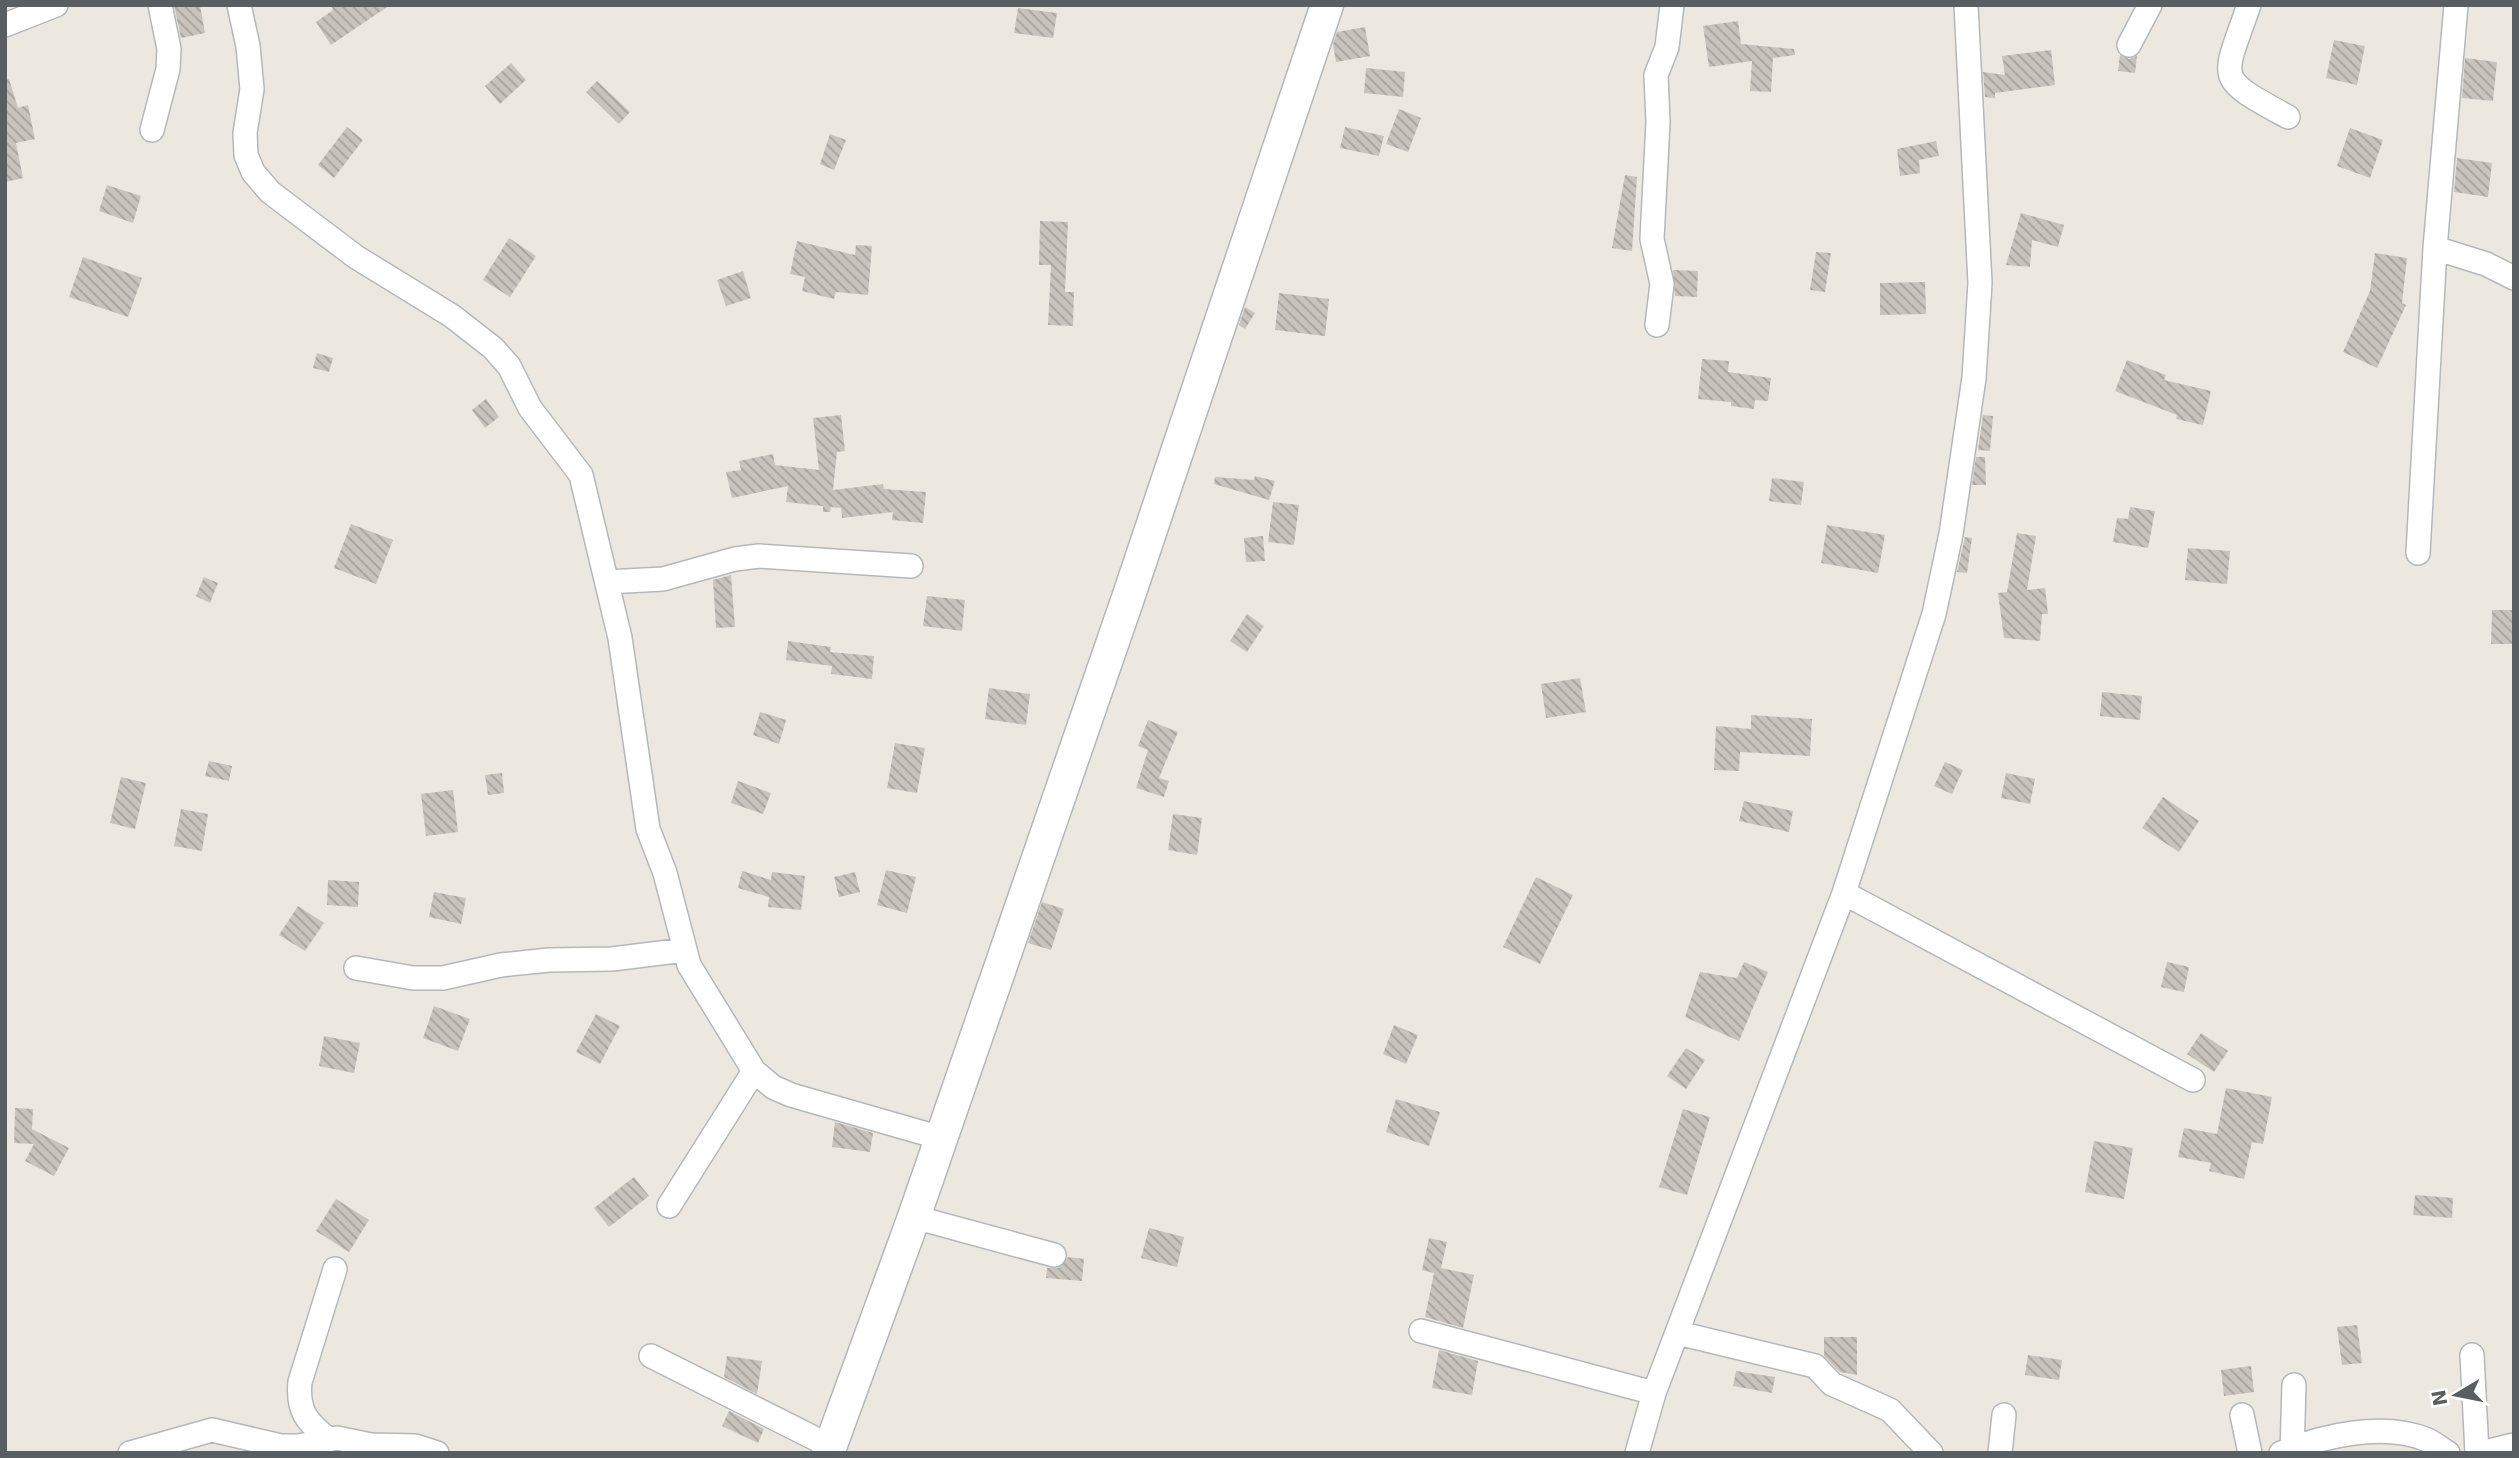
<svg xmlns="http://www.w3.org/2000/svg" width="2519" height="1458" font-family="'DejaVu Sans',sans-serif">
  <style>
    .building { fill: url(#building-back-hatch) }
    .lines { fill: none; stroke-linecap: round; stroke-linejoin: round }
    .street-casing { stroke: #b3b8bc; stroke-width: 26 }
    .secondary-casing { stroke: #b2b7bc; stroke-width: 35 }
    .street { stroke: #fff; stroke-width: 23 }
    .secondary { stroke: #fff; stroke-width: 32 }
  </style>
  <defs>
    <pattern id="building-back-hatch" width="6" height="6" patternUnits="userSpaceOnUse" patternTransform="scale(1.75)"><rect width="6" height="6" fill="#c8c3bd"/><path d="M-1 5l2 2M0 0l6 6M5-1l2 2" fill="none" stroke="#a5a29d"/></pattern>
  </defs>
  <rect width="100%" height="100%" fill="#ede8df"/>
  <path class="building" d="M174,5H200L205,33L181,38Z
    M331,5H390L331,45L316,22L333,10Z
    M1018,8L1057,13L1053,38L1014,33Z
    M1738,21L1741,44L1794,49L1795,55L1773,58L1771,92L1750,91L1752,61L1709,67L1703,26Z
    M1365,27L1370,56L1336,62L1333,44L1337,32Z
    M2334,40L2365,46L2357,85L2326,78Z
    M2051,50L2055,85L1995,93V98L1985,97L1983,72L2005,75L2002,56Z
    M2120,55L2129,59L2137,56L2135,73L2118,71Z
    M2465,58L2497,62L2493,101L2462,98Z
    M511,63L526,80L500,104L485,86Z
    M1366,68L1405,72L1403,97L1364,93Z
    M9,79L18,108L28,105L35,139L16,143L23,178L5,182V80Z
    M597,81L630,112L619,124L586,92Z
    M1399,109L1421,118L1408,152L1386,144Z
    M347,127L363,140L334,178L318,165Z
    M1345,127L1384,136L1379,156L1340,148Z
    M2350,128L2383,140L2370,178L2337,166Z
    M830,134L846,140L834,170L820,164Z
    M1936,141L1939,156L1919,160L1920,173L1900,176L1897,149Z
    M2457,158L2492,163L2488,197L2454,192Z
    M1625,175L1637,177L1632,251L1612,248Z
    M107,185L141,196L133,223L99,211Z
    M2021,213L2064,225L2058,247L2032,240L2030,267L2006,265Z
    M1040,221L1068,222L1065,292H1074L1073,326L1048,325L1051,265H1039Z
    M509,238L536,256L510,297L483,280Z
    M797,241L855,255L856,245L872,246L868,295L836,292L834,299L802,291L805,277L790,274Z
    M1816,252L1831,253L1825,292L1810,290Z
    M2375,253L2407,258L2402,303L2406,305L2377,368L2343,352L2370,291Z
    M83,257L142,278L128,317L69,297Z
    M1673,270L1698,271L1697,297L1675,296Z
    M743,271L751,298L726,306L717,280Z
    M1925,282L1926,314L1880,315V283Z
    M1279,293L1329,299L1325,336L1275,330Z
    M1245,307L1255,313L1245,329L1239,325Z
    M317,353L333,358L329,372L313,368Z
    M1702,359L1729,361L1728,372L1771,378L1768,401L1755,400L1754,409L1731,406V402L1698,399Z
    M2127,360L2166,375L2164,380L2211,391L2203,425L2176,419L2177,415L2115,391Z
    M486,399L499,417L485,428L472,410Z
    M841,415L845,451L837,452L833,490L883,484L884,489L926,492L923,523L892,520L893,512L842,518L841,508L831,507L830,512H823V506L786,502L788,486L732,498L726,472L741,470L739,461L773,454L775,465L819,470L813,418Z
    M1983,415L1993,416L1990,451L1978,450Z
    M1976,457H1985L1986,485H1972Z
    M1255,476L1275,481L1269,500L1214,484L1215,477L1254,480Z
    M1772,478L1804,482L1801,505L1769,501Z
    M1273,502L1299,505L1294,545L1268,542Z
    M2130,507L2155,511L2148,548L2113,542L2117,518L2128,519Z
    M351,524L393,540L376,584L334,568Z
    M1827,525L1885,535L1878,573L1821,563Z
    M2017,533L2036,536L2027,590L2045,588L2048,614H2042L2040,641L2004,638L1998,593L2007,592Z
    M1263,536L1265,561L1246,562L1244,538Z
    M1965,537L1972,538L1967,573L1957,572Z
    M2188,548L2230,551L2227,584L2185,580Z
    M731,575L735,627L716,628L713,580Z
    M204,577L218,583L210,603L196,596Z
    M927,596L965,600L962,631L923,626Z
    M2492,610H2514V644H2491Z
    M1247,614L1264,626L1247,652L1230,641Z
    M788,641L831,647L830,652L874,656L872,679L831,674L832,666L786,660Z
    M1580,678L1586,712L1546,718L1541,684Z
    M989,688L1030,694L1026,725L985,719Z
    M2102,692L2142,696L2140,720L2100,716Z
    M760,712L786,720L779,744L753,735Z
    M1751,715L1812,719L1810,756L1740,752L1739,771L1714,770L1716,726L1751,729Z
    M1148,720L1178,732L1159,778L1169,781L1164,797L1136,788L1148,750L1138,746Z
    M895,743L925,748L917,793L887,788Z
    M209,761L232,766L229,781L205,776Z
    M1945,762L1963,770L1952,794L1934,786Z
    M502,773L504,793L488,795L485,775Z
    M2006,773L2035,779L2030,804L2001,798Z
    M121,777L146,783L135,829L110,823Z
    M738,781L771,793L763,814L731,803Z
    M453,790L458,832L426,836L421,794Z
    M2163,797L2199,821L2179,852L2142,828Z
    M1744,801L1793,811L1789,832L1739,821Z
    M181,809L208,814L202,851L174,846Z
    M1173,814L1202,818L1197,855L1168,850Z
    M886,870L916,877L907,913L877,905Z
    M742,871L771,880L772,872L805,876L801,910L768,907L769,897L738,888Z
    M855,872L860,892L839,897L834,877Z
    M1536,877L1573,895L1540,964L1503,947Z
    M328,880L359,882L358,907L327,905Z
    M434,892L466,898L461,924L429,917Z
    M1042,902L1064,909L1051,950L1028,943Z
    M298,906L324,923L305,951L279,935Z
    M1744,962L1768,972L1739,1041L1685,1017L1700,972L1737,978Z
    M2167,962L2189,967L2184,992L2161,987Z
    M434,1006L470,1019L458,1051L423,1038Z
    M596,1014L620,1026L600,1064L576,1052Z
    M1394,1025L1418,1035L1406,1064L1383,1054Z
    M2201,1033L2228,1051L2214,1072L2187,1054Z
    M324,1036L360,1043L354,1073L319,1066Z
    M1686,1048L1705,1060L1686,1089L1667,1076Z
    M2226,1088L2272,1097L2263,1144L2252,1142L2244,1179L2209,1171L2211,1163L2178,1157L2184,1128L2217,1134Z
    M1396,1099L1440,1112L1429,1146L1386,1132Z
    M15,1108L33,1109L32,1129L69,1148L54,1176L25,1161L34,1144L14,1143Z
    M1683,1109L1710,1117L1687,1195L1659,1187Z
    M835,1122L873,1133L870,1152L832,1147Z
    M2094,1141L2133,1148L2124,1199L2085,1192Z
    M634,1177L649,1196L609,1227L594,1208Z
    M2415,1195L2453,1198L2452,1218L2413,1215Z
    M336,1199L369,1220L349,1252L316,1231Z
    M1149,1228L1184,1237L1177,1267L1141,1258Z
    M1429,1238L1447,1242L1441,1268L1474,1275L1463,1328L1425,1317L1434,1273L1422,1270Z
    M1068,1257L1084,1259L1082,1281L1046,1278L1047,1268H1058Z
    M2357,1325L2362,1363L2342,1365L2337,1327Z
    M1824,1337H1857V1375L1840,1372L1824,1356Z
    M1439,1350L1478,1361L1472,1395L1432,1388Z
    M2028,1355L2062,1360L2059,1380L2025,1375Z
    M727,1356L762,1361L757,1394L724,1377Z
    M2251,1366L2254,1392L2224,1396L2221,1370Z
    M1736,1371L1775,1377L1772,1393L1733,1386Z
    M729,1411L764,1429L758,1443L722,1426Z"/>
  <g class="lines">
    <defs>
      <path id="street" d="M239,5L248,46L252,89L245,133L246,155L253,172L270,192L356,257L452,316L493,348L509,366L530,408L581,475L620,638L648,829L665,873L689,965L754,1071L773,1087L791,1095L941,1138
        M2249,5C2222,83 2214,76 2288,117
        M5,25L56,5
        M2129,45L2150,5
        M152,130L168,69L169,49L160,5
        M2435,248L2486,264L2514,278
        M1657,325L1662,284L1652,239L1658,122L1656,75L1667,47L1672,5
        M2418,553L2435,248L2456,5
        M607,582L663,579L735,559L759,556L911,566
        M1844,893L2193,1080
        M356,968L413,978H443L501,965L549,960L612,959L685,950
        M669,1206L754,1071
        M914,1217L1054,1255
        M1421,1331L1654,1393
        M1678,1333L1815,1366L1832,1384L1890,1410L1931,1453
        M2472,1355L2477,1453
        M651,1356L830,1446
        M2242,1415L2250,1453
        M328,1439C307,1422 297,1411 300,1382L335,1269
        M130,1453L212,1430L281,1446H299L337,1438L371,1445L415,1446L437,1453
        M1637,1453L1654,1393L1844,893L1934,614L1951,534L1974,378L1980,283L1966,5
        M2000,1453L2004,1415
        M2281,1453C2322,1436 2382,1422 2425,1439C2433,1442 2440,1448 2448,1453
        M2292,1453L2294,1385
        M2481,1453L2514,1445"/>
      <path id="secondary" d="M828,1453L914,1217L1128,598L1327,5"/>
    </defs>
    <use href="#street" class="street-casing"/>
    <use href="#secondary" class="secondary-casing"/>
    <use href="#street" class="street"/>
    <use href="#secondary" class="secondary"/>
  </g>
  <rect width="2519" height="1458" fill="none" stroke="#585e62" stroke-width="14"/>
  <g transform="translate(2456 1395) rotate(260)" stroke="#ffffff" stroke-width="5" paint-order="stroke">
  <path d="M0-5L12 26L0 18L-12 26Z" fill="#585e62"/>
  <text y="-10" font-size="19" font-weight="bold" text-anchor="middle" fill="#585e62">N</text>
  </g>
</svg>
